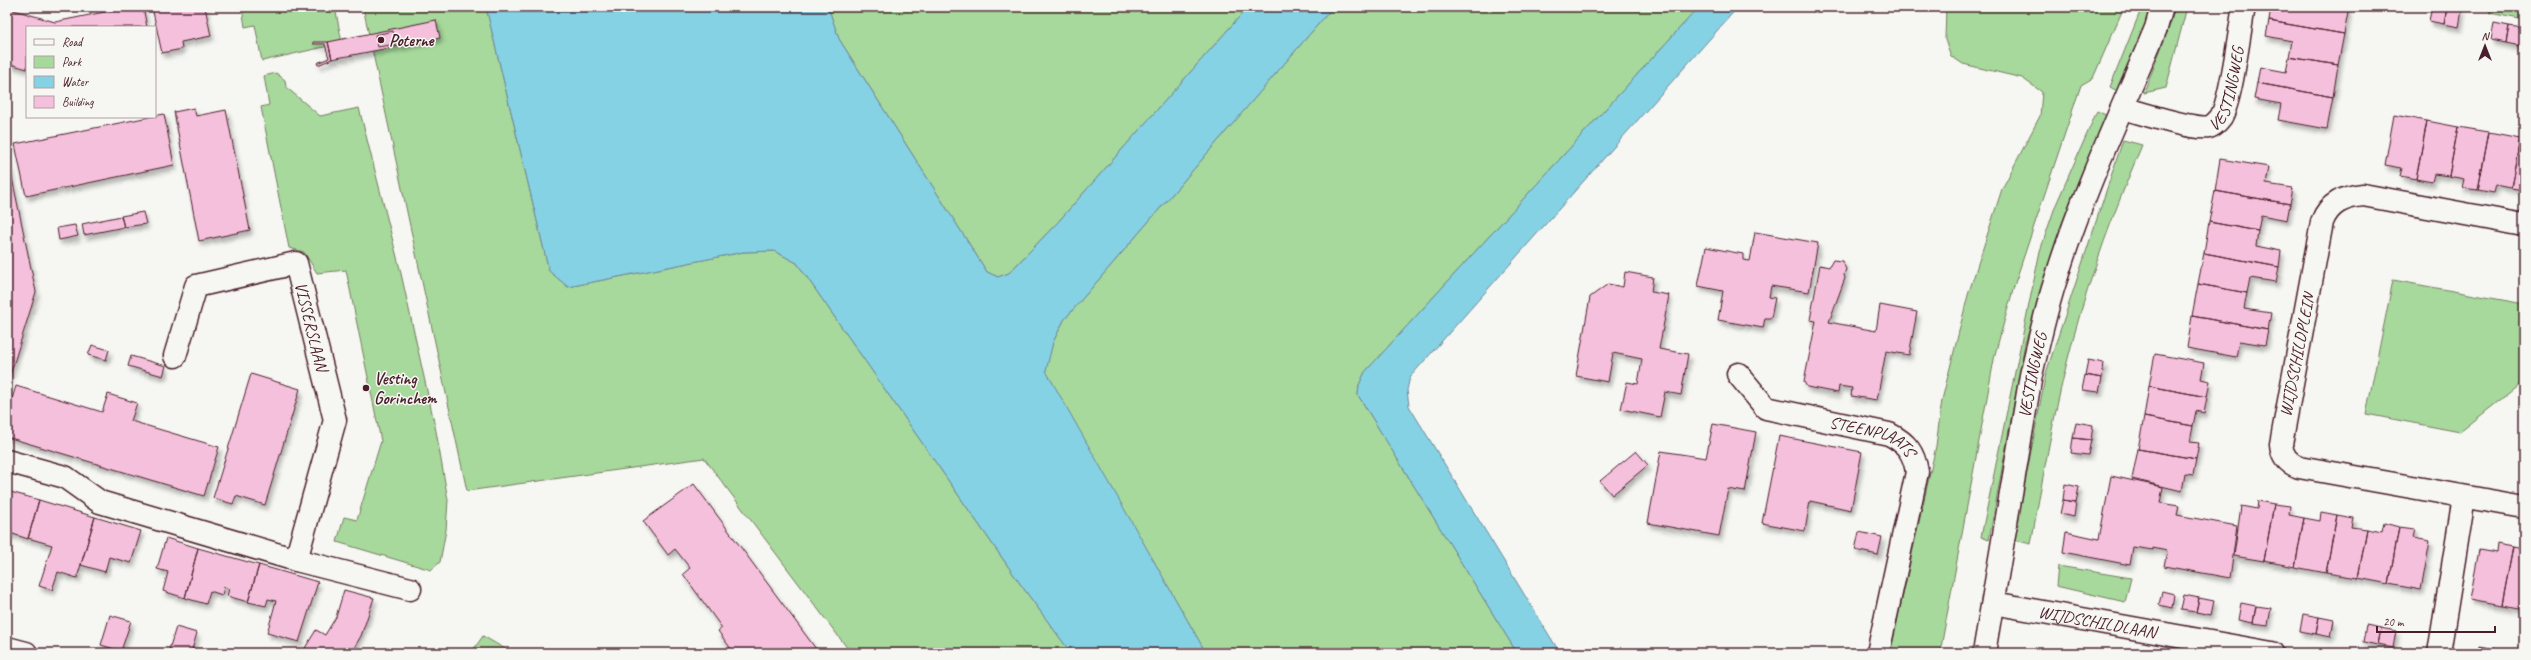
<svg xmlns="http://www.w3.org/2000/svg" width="2531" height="660" font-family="Caveat,sans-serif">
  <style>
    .green { fill: #a6d99b; stroke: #787c63 }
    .water { fill: #86d2e5; stroke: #6e8a9b }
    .building { fill: #f5c0dc; stroke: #4a1f2b; filter: url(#shadow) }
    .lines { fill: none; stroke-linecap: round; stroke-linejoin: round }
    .minor-casing { stroke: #4a1f2b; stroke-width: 25 }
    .minor { stroke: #f6f6f2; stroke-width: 22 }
    .poi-dot { fill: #4a1f2b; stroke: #f6f6f2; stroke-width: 1.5 }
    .labels { text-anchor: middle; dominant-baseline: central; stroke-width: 3; stroke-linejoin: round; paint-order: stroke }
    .poi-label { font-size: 17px; font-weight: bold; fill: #4a1f2b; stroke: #f6f6f2; text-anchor: start }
    .street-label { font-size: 17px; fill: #4a1f2b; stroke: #f6f6f2 }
  </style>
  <defs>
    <filter id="shadow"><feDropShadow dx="2.5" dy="4.5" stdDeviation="2" flood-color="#0004"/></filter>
  </defs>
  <rect width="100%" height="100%" fill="#f6f6f2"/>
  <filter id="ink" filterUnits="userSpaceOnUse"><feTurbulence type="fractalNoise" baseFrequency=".025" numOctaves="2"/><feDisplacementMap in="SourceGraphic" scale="8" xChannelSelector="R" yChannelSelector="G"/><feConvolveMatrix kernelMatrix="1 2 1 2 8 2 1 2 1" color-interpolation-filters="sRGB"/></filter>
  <g filter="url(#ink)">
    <path class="green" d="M242,7H335L342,43L262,61L255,25L245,27Z
      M363,7H486L549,271L568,287L743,252L774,251L797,263L1021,585L1071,653H851L704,458L467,491Z
      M828,7H1248L1058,222L1009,273L998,277L987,272L839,39Z
      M1333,7H1699L1365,372L1359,385L1358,395L1517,653H1206L1045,371L1053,342L1064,320Z
      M1946,7H2124L2093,78L2081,85L2015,283L1995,354L1940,653H1890L1936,446L1942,400L1968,295L2002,189L2040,116L2042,92L2022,78L1963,64L1951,56L1945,40Z
      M2142,7H2151L2144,34L2119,92L2110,87Z
      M2175,7H2187L2166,88L2144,93L2171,22Z
      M2488,7H2524V20L2490,13Z
      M276,73L285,80L286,87L320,116L359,108L400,269L436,431L448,500L446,530L440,562L431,570L337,542L344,517L357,520L381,441L346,270L317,273L304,252L289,248L261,107L269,105L264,76Z
      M2097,111L2108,116L2080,182L2025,343L1989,540L1981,537L2040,251L2055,207Z
      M2123,140L2142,145C2115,209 2091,273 2073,339C2055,406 2043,476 2031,544L2014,540L2046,373Z
      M2393,280L2524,304V381L2460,432L2366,414Z
      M2058,566L2131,578L2125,602L2056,586Z
      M483,636L512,653H471Z"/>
    <path class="water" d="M486,7H828L839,39L987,272L998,277L1009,273L1058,222L1248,7H1333L1064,320L1053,342L1046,371L1206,653H1071L1021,585L797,263L774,251L743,252L568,287L549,271Z
      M1699,7H1738L1410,377L1407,390L1409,406L1560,653H1517L1358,395L1359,385L1365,372Z"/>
    <path class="building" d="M129,7H143L147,27H27V69L7,63V8L55,22Z
      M152,7H205L211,36L181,42L182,49L162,53Z
      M2271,7L2297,9L2298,7H2349L2344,34L2269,21Z
      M2432,7L2447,8L2444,24L2429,21Z
      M2447,8L2462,10L2459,27L2444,24Z
      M436,20L440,38L332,59L328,42Z
      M2269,21L2344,34L2338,65L2289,57L2292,41L2266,36Z
      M2494,23L2509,26L2506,43L2491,40Z
      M2509,26L2523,28L2520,46L2506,43Z
      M393,31L396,44L378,47L375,35Z
      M313,42H328L332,59L318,65L317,63L329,58L325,44H313Z
      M2289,57L2338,65L2333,97L2257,83L2260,67L2286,72Z
      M2257,83L2333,97L2327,129L2278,120L2281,104L2254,99Z
      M194,108L196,116L226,110L250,230L199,241L174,112Z
      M164,114L174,165L26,196L15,144Z
      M2394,115L2427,121L2416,179L2400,176L2402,168L2385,165Z
      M2427,121L2458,127L2449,176L2434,174L2432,182L2416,179Z
      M2458,127L2489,132L2478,190L2462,188L2464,179L2449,176Z
      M2489,132L2520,138L2511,188L2496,185L2494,193L2478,190Z
      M2520,138H2524V190L2511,188Z
      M7,154L36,292L7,385Z
      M2220,159L2269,167L2266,184L2293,188L2290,204L2215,191Z
      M2215,191L2290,204L2287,220L2261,215L2258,231L2209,222Z
      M143,212L146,224L124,227L121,216Z
      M121,216L124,227L84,235L82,224Z
      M2209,222L2258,231L2256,246L2281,251L2279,267L2204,253Z
      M75,225L78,236L59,240L57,228Z
      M1755,232L1818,243L1809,292L1771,286L1769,297L1775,298L1771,318H1765L1763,328L1718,320L1723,291L1698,286L1706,247L1743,254V260L1750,261Z
      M2204,253L2279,267L2276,282L2250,278L2247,293L2198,284Z
      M1833,260L1842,261L1846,269L1844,275L1845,278L1829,322L1876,331L1880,305L1917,312L1909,355L1886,351L1877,400L1851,396L1852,388L1839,386L1838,393L1807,387L1804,382L1816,321L1810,320L1820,265L1829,267Z
      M1625,272L1653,277L1651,292L1669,295L1659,349L1688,354L1681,395L1665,392L1660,417L1621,409L1627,382L1638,384L1642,359L1613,353L1608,382L1576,376L1590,297L1608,284L1623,287Z
      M2198,284L2247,293L2244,309L2271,313L2268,330L2192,316Z
      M2192,316L2268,330L2265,345L2239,341L2236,357L2187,348Z
      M92,345L109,350L106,360L88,355Z
      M2155,354L2204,363L2201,379L2210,381L2207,397L2149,386Z
      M131,356L166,366L163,376L128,366Z
      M2088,360L2104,363L2102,378L2085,375Z
      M251,374L300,389L265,505L236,496L233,504L213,498Z
      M2085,375L2102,378L2099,392L2082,390Z
      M16,386L102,412L108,394L137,403L131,421L219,447L204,496L7,437V415Z
      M2149,386L2207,397L2204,413L2196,411L2193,426L2144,417Z
      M2144,417L2193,426L2190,442L2199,443L2196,459L2138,449Z
      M2076,422L2093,425L2091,440L2073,438Z
      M1713,424L1756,432L1745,492L1728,489L1719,536L1648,523L1661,451L1706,458Z
      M1779,436L1862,452L1851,510L1810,501L1805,531L1762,523Z
      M2073,438L2091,440L2088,455L2071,453Z
      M2138,449L2196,459L2193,475L2185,474L2182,491L2132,479Z
      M1636,451L1648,465L1612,495L1600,481Z
      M2111,476L2163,487L2160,503L2179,506L2177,515L2237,526L2230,578L2164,566L2167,551L2153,548V550L2133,547L2130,565L2063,552L2066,532L2099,539Z
      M694,484L819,653H734L718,631L722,628L683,574L690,568L675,549L668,555L643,521Z
      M2065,484L2079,487L2076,502L2063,500Z
      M7,491L39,500L28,539L10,533L7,542Z
      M39,500L95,517L77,578L58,572L52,590L39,586L52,545L28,538Z
      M2063,500L2076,502L2074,517L2060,514Z
      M2258,501L2274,504L2264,561L2234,556L2241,506L2257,509Z
      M2274,504L2290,506L2289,515L2304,518L2295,567L2264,561Z
      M2321,512L2337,515L2326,573L2295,567L2304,518L2320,521Z
      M2337,515L2353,518L2351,527L2367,529L2358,578L2326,573Z
      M95,517L141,531L131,563L109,557L105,572L81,565Z
      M2384,523L2399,527L2389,584L2358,578L2367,529L2382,532Z
      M2399,527L2415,529L2413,538L2430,541L2421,590L2389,584Z
      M1859,532L1882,537L1878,555L1855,550Z
      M166,538L198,548L185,598L163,591L168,572L157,569Z
      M2497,544L2513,547L2502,605L2470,599L2479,550L2496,553Z
      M2513,547L2524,549V609L2502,605Z
      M198,548L259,565L248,602L227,596L229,589L224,587L222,595L210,591L206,604L185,598Z
      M259,565L318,582L299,642L267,633L276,601L268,599L266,606L248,602Z
      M344,590L374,598L361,636L351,653H313L305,648L316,630L325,635L336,617Z
      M2162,591L2174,594L2172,608L2159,605Z
      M2184,595L2199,598L2196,612L2181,610Z
      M2199,598L2214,601L2211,615L2196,612Z
      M2241,603L2256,606L2253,623L2238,620Z
      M2256,606L2271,608L2268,625L2253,623Z
      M2303,614L2319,617L2316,634L2300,631Z
      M110,615L131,621L121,651L101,645Z
      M2319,617L2334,620L2331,637L2316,634Z
      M2366,625L2381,628L2378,645L2363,642Z
      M176,627L197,633L191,653H168Z
      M2381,628L2396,631L2393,648L2378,645Z
      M2479,646L2496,649L2495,653H2478Z
      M2496,649L2512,652V653H2495Z"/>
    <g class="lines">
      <defs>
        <g id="minor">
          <path id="s1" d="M2123,108C2140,113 2194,130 2209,127C2213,126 2218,121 2221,117C2232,98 2239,32 2244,7"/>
          <path d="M2524,225L2363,195C2344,197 2329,203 2322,222L2281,444C2282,456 2288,463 2299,467L2524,507"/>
          <path id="s2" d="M175,356L196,286L296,263L335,420L296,560"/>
          <path id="s3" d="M1738,374L1766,408L1889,434C1907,443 1914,453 1917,472L1878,653"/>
          <path d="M7,461L65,477L100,502L296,560L410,589"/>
          <path id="s4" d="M1993,603L2272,653"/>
          <path d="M7,648L26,653"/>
          <path id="s5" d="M1984,653L2031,375C2039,342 2046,308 2057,276C2083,191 2122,110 2156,28L2162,7"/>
          <path d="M2439,653L2464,497"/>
        </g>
      </defs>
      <use href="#minor" class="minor-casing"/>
      <use href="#minor" class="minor"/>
    </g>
  </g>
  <g class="poi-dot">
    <circle cx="381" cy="40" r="4"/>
    <circle cx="366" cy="388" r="4"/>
  </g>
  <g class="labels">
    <g class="poi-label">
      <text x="389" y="40">Poterne</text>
      <text x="374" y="378">Vesting<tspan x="374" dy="20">Gorinchem</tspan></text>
    </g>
    <g class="street-label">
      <text stroke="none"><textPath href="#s1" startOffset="133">VESTINGWEG</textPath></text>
      <text stroke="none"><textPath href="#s2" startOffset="241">VISSERSLAAN</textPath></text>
      <text transform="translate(2297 355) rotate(-79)">WIJDSCHILDPLEIN</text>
      <text stroke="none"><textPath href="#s5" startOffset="282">VESTINGWEG</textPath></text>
      <text stroke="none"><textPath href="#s3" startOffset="155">STEENPLAATS</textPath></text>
      <text stroke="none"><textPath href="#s4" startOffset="106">WIJDSCHILDLAAN</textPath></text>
    </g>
  </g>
  <rect width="2531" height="660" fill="none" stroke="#f6f6f2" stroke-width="24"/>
  <rect x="12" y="12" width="2507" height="636" fill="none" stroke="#4a1f2b" stroke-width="1.5" filter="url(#ink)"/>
  <rect x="26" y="26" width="130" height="92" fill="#f6f6f2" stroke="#b1a0a2"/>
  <rect x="34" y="39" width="20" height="6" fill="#f6f6f2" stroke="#b1a0a2"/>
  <text x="62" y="46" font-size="12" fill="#4a1f2b">Road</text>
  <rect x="34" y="56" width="20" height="12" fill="#a6d99b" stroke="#b1a0a2"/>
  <text x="62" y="66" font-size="12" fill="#4a1f2b">Park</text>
  <rect x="34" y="76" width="20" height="12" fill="#86d2e5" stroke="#b1a0a2"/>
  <text x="62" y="86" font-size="12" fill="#4a1f2b">Water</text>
  <rect x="34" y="96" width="20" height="12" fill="#f5c0dc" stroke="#b1a0a2"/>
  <text x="62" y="106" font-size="12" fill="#4a1f2b">Building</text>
  <g transform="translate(2485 46)" stroke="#f6f6f2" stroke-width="3" paint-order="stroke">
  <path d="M0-3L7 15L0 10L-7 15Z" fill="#4a1f2b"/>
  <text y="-6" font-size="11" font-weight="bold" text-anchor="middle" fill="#4a1f2b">N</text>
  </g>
  <path d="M2377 626v6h118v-6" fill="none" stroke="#4a1f2b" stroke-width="2"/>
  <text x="2383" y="626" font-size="12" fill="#4a1f2b" stroke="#f6f6f2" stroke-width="3" paint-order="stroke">20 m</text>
</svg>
